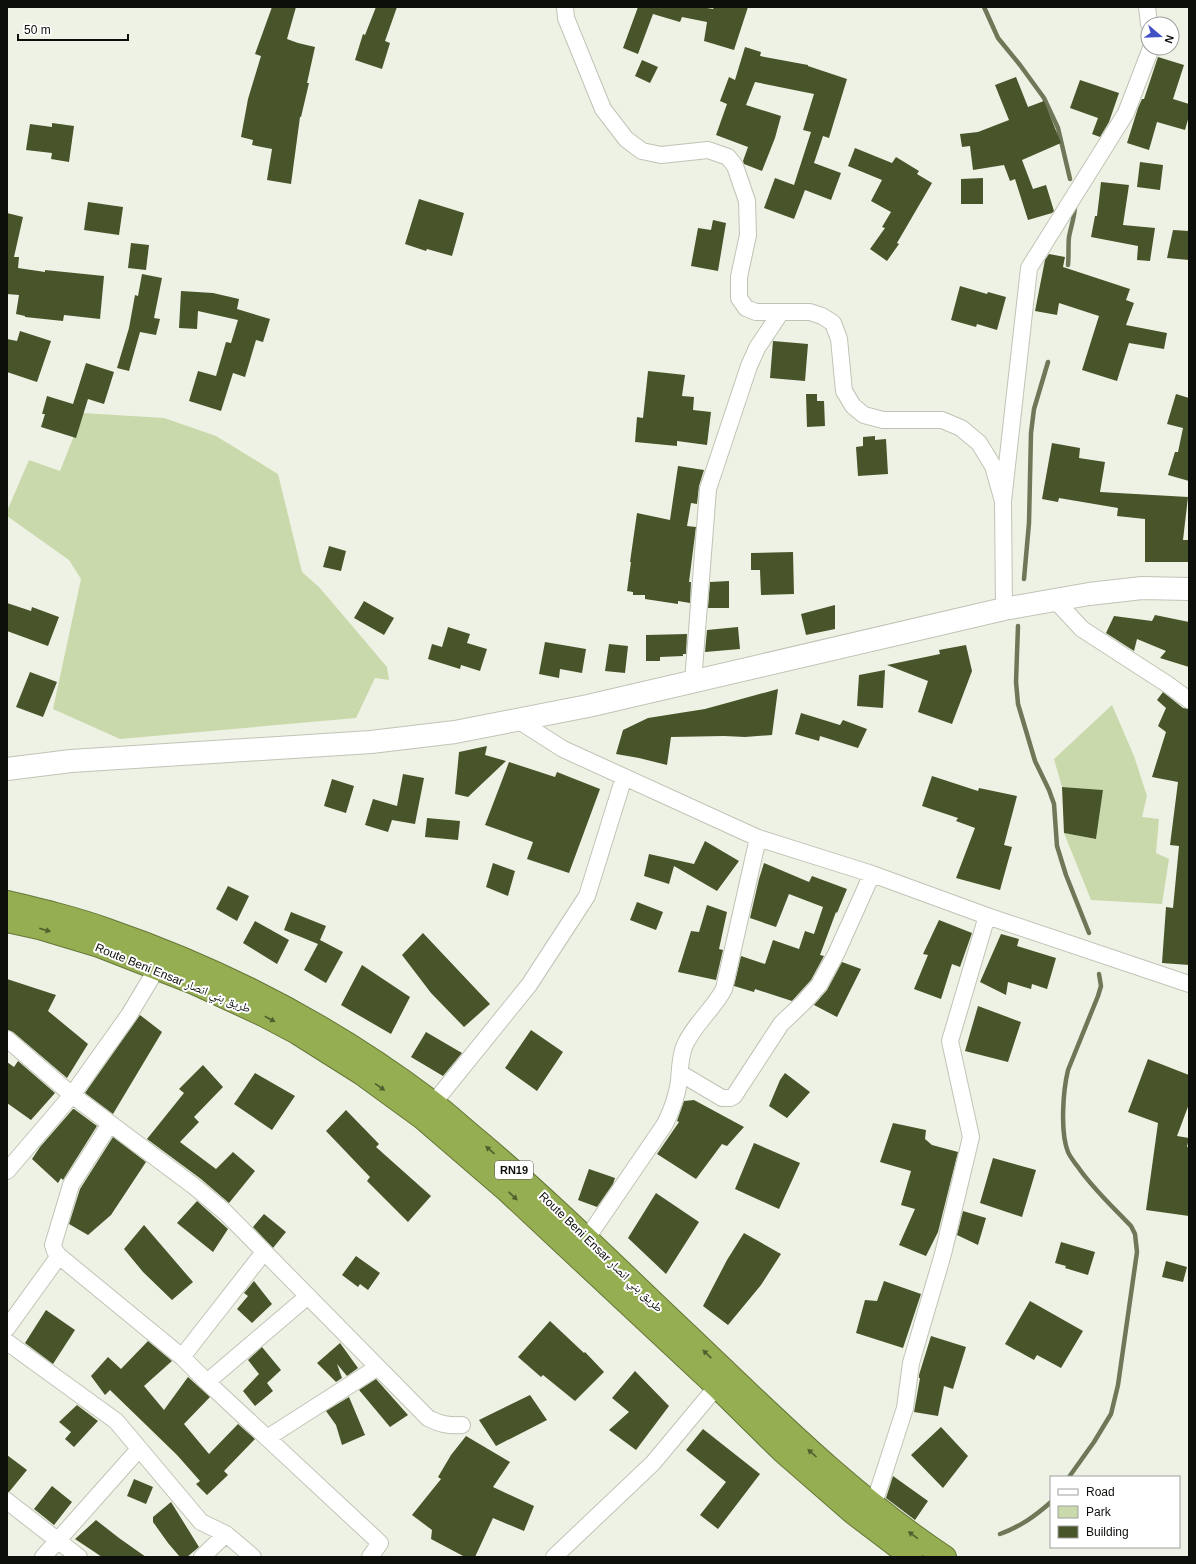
<svg xmlns="http://www.w3.org/2000/svg" width="1196" height="1564" font-family="Arial,'Noto Naskh Arabic',sans-serif">
  <style>
    .green { fill: #cad9ac }
    .lines { fill: none; stroke-linecap: round; stroke-linejoin: round }
    .stream { stroke: #6e7757; stroke-width: 4.5 }
    .building { fill: #48542a }
    .street-casing { stroke: #bfc4b6; stroke-width: 18 }
    .secondary-casing { stroke: #bfc4b6; stroke-width: 24 }
    .highway-casing { stroke: #657638; stroke-width: 24 }
    .street { stroke: #fff; stroke-width: 16 }
    .secondary { stroke: #fff; stroke-width: 22 }
    .highway { stroke: #95ae51; stroke-width: 22 }
    .oneway { fill: #515e2e }
    .labels { text-anchor: middle; dominant-baseline: central; stroke-width: 4; stroke-linejoin: round; paint-order: stroke }
    .shield { fill: #fff; stroke: #565754; stroke-width: 1 }
    .shield-label { font-size: 11px; font-weight: bold; fill: #0d0f0a }
    .street-label { font-size: 12px; fill: #0d0f0a; stroke: #fff }
  </style>
  <rect width="100%" height="100%" fill="#eef2e4"/>
  <path class="green" d="M83,413L164,418L216,436L278,474L302,572L320,588L387,667L389,680L375,678L356,718L120,739L53,709L81,579L69,560L7,516V511L29,460L60,471Z
    M1112,705L1134,756L1147,796L1142,817L1159,819L1156,853L1169,859L1162,904L1091,900L1064,833L1096,839L1103,790L1062,787L1054,759Z"/>
  <g class="lines">
    <path class="stream" d="M984,7L998,38L1020,65L1044,98L1058,128L1070,179
      M1068,265C1069,256 1068,246 1069,237C1071,226 1075,216 1075,205
      M1024,579L1029,523L1031,433L1034,409L1048,362
      M1018,626L1016,682L1018,704L1035,761L1049,790L1054,804L1057,846L1066,875L1089,933
      M1069,1477L1094,1442L1111,1414L1118,1385L1137,1252L1135,1234L1131,1226C1113,1207 1093,1189 1078,1167C1075,1163 1070,1157 1068,1152C1060,1132 1063,1091 1068,1070L1098,996L1101,986L1099,974
      M1000,1534C1021,1526 1034,1517 1051,1502"/>
  </g>
  <path class="building" d="M272,7H296L287,39L298,43L315,47L307,83H309L301,117H300L291,184L267,180L272,149L252,145L253,140L241,137L248,99L261,56L255,54Z
    M376,7H397L385,41L390,43L382,69L355,60L363,34L365,35Z
    M638,7H701L713,9L714,7H748L734,50L704,41L707,22L682,17L680,22L653,14L638,54L623,48Z
    M745,47L761,52L760,56L808,65V66L847,79L829,138L823,136L814,163L841,173L831,200L805,190L794,219L764,208L775,178L794,185L811,132L803,130L814,94L755,82L746,105L781,116L775,138L762,171L744,164L743,161L748,147L716,135L727,104L720,101L729,77L735,80Z
    M1158,57L1184,65L1173,99L1189,104V116L1185,130L1157,122L1149,150L1127,143L1138,108L1142,99H1144Z
    M642,60L658,67L650,83L635,76Z
    M1016,77L1028,107L1044,101L1061,143L1022,160L1033,189L1046,185L1054,211L1052,213L1028,220L1015,179L1010,181L1004,165L973,170L970,146L962,147L960,134L978,132L1009,120L995,85Z
    M1080,80L1119,93L1109,122L1100,137L1092,134L1098,118L1070,108Z
    M52,123L74,126L69,162L51,159L52,153L26,150L30,124L52,127Z
    M855,148L892,163L896,157L919,171L917,174L932,183L897,243L899,244L887,261L870,249L885,228L882,227L891,212L871,201L882,180L848,166Z
    M1140,162L1163,165L1160,190L1137,187Z
    M983,178V204H961V179Z
    M1101,182L1129,185L1123,225L1155,228L1150,261L1137,260L1138,246L1091,237L1095,216H1097Z
    M419,199L464,213L452,256L427,249L426,251L405,244Z
    M88,202L123,207L119,235L84,230Z
    M7,213L23,217L14,257H19L18,268L45,272V270L104,276L100,319L64,315L63,321L25,317V316L16,314L19,295L7,294Z
    M713,220L726,223L718,271L691,266L698,228L711,230Z
    M1173,230L1189,231V260L1167,258Z
    M131,243L149,245L146,270L128,268Z
    M1049,254L1065,257L1063,267L1130,289L1126,300L1134,303L1126,325L1167,333L1164,349L1129,343L1117,381L1082,370L1099,316L1059,303L1057,315L1035,311L1045,260Z
    M142,274L162,278L154,318L160,319L156,335L140,332L129,371L117,368L129,328L135,295L138,296Z
    M960,286L987,294L988,292L1006,297L997,330L977,324L976,327L951,320Z
    M181,291L213,293L239,299L237,309L270,319L263,342L256,340L245,377L233,373L221,411L189,401L198,371L216,376L226,342L231,343L238,320L198,311L197,329L179,328Z
    M20,331L51,341L37,382L7,372V339L17,341Z
    M773,341L808,344L805,381L770,378Z
    M86,363L114,372L104,404L88,399L76,438L41,427L45,414H42L47,396L73,404Z
    M648,371L685,375L682,396L694,397L693,410L711,412L707,445L677,441V446L635,442L637,417L643,418Z
    M806,394H817V401H824L825,426L807,427Z
    M1176,394L1189,398V481L1168,475L1175,452H1178L1183,428L1167,424Z
    M875,436V440L886,439L888,474L858,476L856,447L863,446V437Z
    M1052,443L1080,448L1079,458L1105,462L1100,492L1188,497L1183,540H1189V562H1145V519L1117,516L1118,508L1059,498L1058,502L1042,499Z
    M678,466L704,470L699,486L697,504L691,503L687,526L696,527L689,582H691L690,603L678,601V604L645,599V595H633V592L627,591L631,562H630L637,513L670,520Z
    M329,546L346,551L341,571L323,567Z
    M793,552L794,594L761,595L760,570H751V553Z
    M729,581V608H708L710,582Z
    M364,601L394,618L384,635L354,618Z
    M7,603L31,611L32,607L59,617L48,646L7,631Z
    M835,605V629L806,635L801,614Z
    M1155,615L1189,622V667L1160,658L1166,651L1137,639L1134,651L1106,633L1114,616L1152,621Z
    M448,627L470,634L467,643L487,649L480,671L461,665L460,669L428,659L432,644L442,647Z
    M738,627L740,649L705,652L707,630Z
    M687,634L686,654H683V656L660,657V661H646V635Z
    M545,642L586,649L582,673L560,669L559,678L539,674Z
    M609,644L628,646L625,673L605,671Z
    M966,645L972,671L952,724L918,712L928,681L887,665L940,654L939,650Z
    M885,670L883,708L857,706L859,675Z
    M30,672L57,682L43,717L16,707Z
    M778,689L772,735L745,737L724,736L671,737L667,765L639,758L616,754L623,730L648,718L705,709Z
    M1163,692L1183,708L1189,709V965L1162,963L1166,907L1173,908L1179,846L1170,845L1178,782L1152,777L1166,732L1158,726L1166,708L1157,700Z
    M801,713L840,725L843,720L867,729L858,748L820,736L819,741L795,734Z
    M487,746L485,755L506,761L468,797L455,794L459,752Z
    M509,762L555,777L557,772L600,789L569,873L527,859L533,842L485,825Z
    M403,774L424,778L415,824L392,820L388,832L365,825L373,799L397,806Z
    M932,776L978,791L979,788L1017,796L1004,845L1012,847L1000,890L956,878L975,828L956,821L958,818L922,806Z
    M332,779L354,786L346,813L324,806Z
    M1062,787L1103,790L1096,839L1064,833Z
    M427,818L460,821L458,840L425,837Z
    M705,841L739,861L717,891L674,866L669,884L644,876L649,854L694,864Z
    M493,863L515,871L508,896L486,887Z
    M764,863L809,882L812,876L847,889L837,913L836,912L820,955L824,956L811,980L792,1001L755,989L754,992L734,986L741,956L765,964L773,940L799,949L805,931L814,934L823,907L789,894L776,927L750,918L759,879Z
    M228,886L249,896L237,921L216,909Z
    M637,902L663,912L656,930L630,920Z
    M707,905L727,912L719,949L723,950L716,980L678,972L691,931L699,932Z
    M291,912L326,926L320,940L343,952L326,983L304,970L318,944L284,930Z
    M939,920L972,933L960,967L952,964L941,999L914,989L928,955L923,954Z
    M255,921L289,940L277,964L243,943Z
    M423,933L490,1004L464,1027L431,993L402,955Z
    M1001,934L1019,939L1017,946L1056,958L1047,989L1032,984L1031,989L1008,982L1006,995L980,982Z
    M842,962L861,969L837,1017L814,1005L827,990Z
    M362,965L410,997L391,1034L341,1005Z
    M7,979L56,995L48,1011L88,1044L67,1078L13,1032L7,1030Z
    M978,1006L1021,1022L1008,1062L965,1051Z
    M140,1015L162,1032L113,1114L85,1093Z
    M531,1030L563,1052L537,1091L505,1068Z
    M426,1032L462,1053L443,1076L411,1057Z
    M1148,1059L1189,1075V1104L1177,1136L1189,1138L1187,1147H1189V1216L1146,1210L1158,1123L1128,1112Z
    M18,1061L55,1093L31,1120L7,1103V1062L14,1067Z
    M203,1065L223,1087L194,1117L199,1122L180,1142L216,1169L233,1152L255,1171L229,1203L201,1179L147,1139L184,1093L179,1089Z
    M255,1073L295,1096L272,1130L234,1104Z
    M785,1073L810,1092L787,1118L769,1106L780,1080Z
    M694,1100L744,1127L727,1146L722,1144L696,1179L657,1154L679,1122L677,1121L684,1101Z
    M73,1109H74L97,1126L63,1180L61,1178L58,1183L32,1159L40,1147Z
    M346,1110L379,1144L376,1147L431,1196L408,1222L367,1181L370,1177L326,1131Z
    M893,1123L926,1130L925,1139L932,1145L958,1152L938,1232L926,1256L899,1245L915,1209L901,1205L911,1171L880,1162Z
    M113,1137L146,1162L111,1215L88,1235L69,1224L80,1189Z
    M754,1143L800,1163L779,1209L735,1189Z
    M993,1158L1036,1170L1022,1217L980,1203Z
    M589,1169L615,1178L613,1184L597,1207L578,1200Z
    M656,1193L699,1222L666,1274L628,1238Z
    M197,1201L228,1229L213,1252L177,1223Z
    M963,1211L986,1218L978,1245L957,1235Z
    M264,1214L286,1232L273,1248L253,1227Z
    M144,1225L193,1282L172,1300L143,1272L124,1249Z
    M744,1233L781,1254L761,1285L728,1325L703,1306L727,1260Z
    M1061,1242L1095,1252L1088,1275L1065,1268L1066,1266L1055,1263Z
    M356,1256L380,1273L368,1290L360,1284L358,1287L342,1275Z
    M1166,1261L1187,1267L1183,1282L1162,1277Z
    M254,1281L272,1304L252,1323L237,1309L248,1296L244,1293Z
    M884,1281L921,1294L903,1348L856,1333L865,1300L877,1301Z
    M1030,1301L1083,1331L1061,1368L1037,1355L1034,1360L1005,1344Z
    M46,1310L75,1330L53,1364L25,1343Z
    M550,1321L584,1353L585,1352L604,1372L575,1401L543,1375L541,1377L518,1357Z
    M931,1336L966,1347L953,1389L944,1386L938,1416L914,1412L920,1378H919V1375Z
    M148,1341L172,1361L144,1386L164,1410L188,1377L210,1397L184,1424L209,1454L238,1424L255,1439L224,1471L228,1475L207,1495L196,1484L200,1481L177,1455L110,1390L105,1395L91,1376L108,1357L121,1369Z
    M340,1343L358,1368L347,1376L337,1364L342,1378L336,1382L317,1363Z
    M262,1347L281,1370L267,1383L273,1391L255,1406L243,1391L259,1374L248,1360Z
    M635,1371L669,1406L636,1450L609,1430L629,1412L612,1398Z
    M376,1379L408,1415L390,1427L359,1390Z
    M530,1395L547,1420L496,1446L479,1420Z
    M349,1397L365,1435L342,1445L336,1425L326,1411Z
    M77,1405L98,1421L74,1447L65,1439L71,1432L59,1422Z
    M941,1427L968,1456L943,1488L911,1455Z
    M703,1429L760,1474L718,1529L700,1515L726,1482L686,1450Z
    M466,1436L510,1462L493,1487L534,1506L524,1531L493,1518L475,1557H465L431,1539L432,1530L412,1515L441,1479L438,1477L451,1455Z
    M7,1455L27,1470L9,1492H7Z
    M893,1476L928,1501L915,1520L886,1498Z
    M134,1479L153,1487L146,1504L127,1496Z
    M52,1486L72,1502L54,1525L34,1509Z
    M171,1502L199,1547L187,1557H180L168,1543L153,1522V1517Z
    M96,1520L119,1538L146,1557H102L75,1539Z"/>
  <g class="lines">
    <defs>
      <path id="street" d="M565,7L566,18L603,109L626,139L642,151L661,155L708,150L728,157L735,166L747,201L748,235L739,277V298L746,308L756,312H810L822,316L833,323L839,339L844,391L853,406L864,415L883,420H942L961,428L979,443L993,466L1003,501
        M1147,7L1149,24
        M1055,600L1082,629L1167,684L1189,700
        M1004,609L1003,501L1029,268L1126,113L1151,48
        M693,682L708,489L749,366L757,348L781,312
        M516,719L563,749L758,838L872,874L987,916L1189,984
        M7,1039L72,1095L195,1187L225,1212L428,1418C440,1424 448,1426 462,1425
        M680,1073L722,1098H730L734,1096L781,1024L804,1002L819,985L836,954L872,874
        M427,1111L529,985L587,896L624,777
        M110,1124L71,1185L53,1245L55,1251L59,1256L182,1357L207,1382L380,1543L370,1557
        M7,1171L72,1095L129,1015L162,960
        M581,1247L665,1124C672,1110 677,1096 679,1081C680,1069 680,1058 684,1047C693,1025 713,1010 724,989L758,838
        M7,1328L59,1256
        M7,1342L116,1421L201,1522L226,1534L253,1557
        M182,1357L264,1252
        M207,1382L308,1296
        M267,1438L378,1367
        M7,1501L79,1557
        M871,1513L905,1408L911,1363L943,1254L971,1137L950,1041L987,916
        M43,1557L139,1449
        M202,1557L226,1534
        M554,1557L653,1463L723,1379"/>
      <path id="secondary" d="M7,769L71,761L371,742L455,732L588,706L1004,609L1089,594L1142,588L1189,589"/>
      <path id="highway" d="M7,902C41,910 75,918 108,930C224,970 333,1027 431,1101C448,1114 464,1129 480,1142C553,1204 620,1271 689,1336C771,1414 850,1494 945,1557
        M7,921L39,928L99,946L194,983L263,1015L297,1033L362,1074L421,1117L507,1191L717,1387L783,1452L853,1513L911,1557"/>
    </defs>
    <use href="#street" class="street-casing"/>
    <use href="#secondary" class="secondary-casing"/>
    <use href="#highway" class="highway-casing"/>
    <use href="#street" class="street"/>
    <use href="#secondary" class="secondary"/>
    <use href="#highway" class="highway"/>
  </g>
  <defs><path id="oneway-solid" d="M-6-.8H1V-3.2L6.5 0L1 3.2V.8H-6Z"/></defs>
  <g class="oneway">
    <use href="#oneway-solid" transform="translate(45 930) rotate(16)"/>
    <use href="#oneway-solid" transform="translate(270 1019) rotate(28)"/>
    <use href="#oneway-solid" transform="translate(380 1087) rotate(35)"/>
    <use href="#oneway-solid" transform="translate(490 1150) rotate(-140)"/>
    <use href="#oneway-solid" transform="translate(513 1196) rotate(43)"/>
    <use href="#oneway-solid" transform="translate(707 1354) rotate(-136)"/>
    <use href="#oneway-solid" transform="translate(812 1453) rotate(-138)"/>
    <use href="#oneway-solid" transform="translate(913 1535) rotate(-144)"/>
  </g>
  <g class="labels">
    <rect class="shield" x="495" y="1161" width="38" height="18" rx="3"/>
    <g class="shield-label">
      <text x="514" y="1170">RN19</text>
    </g>
    <g class="street-label">
      <text transform="translate(173 978) rotate(22)">Route Beni Ensar طريق بني انصار</text>
      <text transform="translate(601 1252) rotate(44)">Route Beni Ensar طريق بني انصار</text>
    </g>
  </g>
  <rect width="1196" height="1564" fill="none" stroke="#0d0f0a" stroke-width="16"/>
  <rect x="1050" y="1476" width="130" height="72" fill="#ffffff" stroke="#9e9f9d"/>
  <rect x="1058" y="1489" width="20" height="6" fill="#ffffff" stroke="#9e9f9d"/>
  <text x="1086" y="1496" font-size="12" fill="#0d0f0a">Road</text>
  <rect x="1058" y="1506" width="20" height="12" fill="#cad9ac" stroke="#9e9f9d"/>
  <text x="1086" y="1516" font-size="12" fill="#0d0f0a">Park</text>
  <rect x="1058" y="1526" width="20" height="12" fill="#48542a" stroke="#9e9f9d"/>
  <text x="1086" y="1536" font-size="12" fill="#0d0f0a">Building</text>
  <g transform="translate(1160 36) rotate(109)"><circle r="19" fill="#ffffff" stroke="#9e9f9d"/>
  <path d="M0-3L7 15L0 10L-7 15Z" fill="#4151c5"/>
  <text y="-6" font-size="11" font-weight="bold" text-anchor="middle" fill="#0d0f0a">N</text>
  </g>
  <path d="M18 34v6h110v-6" fill="none" stroke="#0d0f0a" stroke-width="2"/>
  <text x="24" y="34" font-size="12" fill="#0d0f0a" stroke="#ffffff" stroke-width="3" paint-order="stroke">50 m</text>
</svg>
